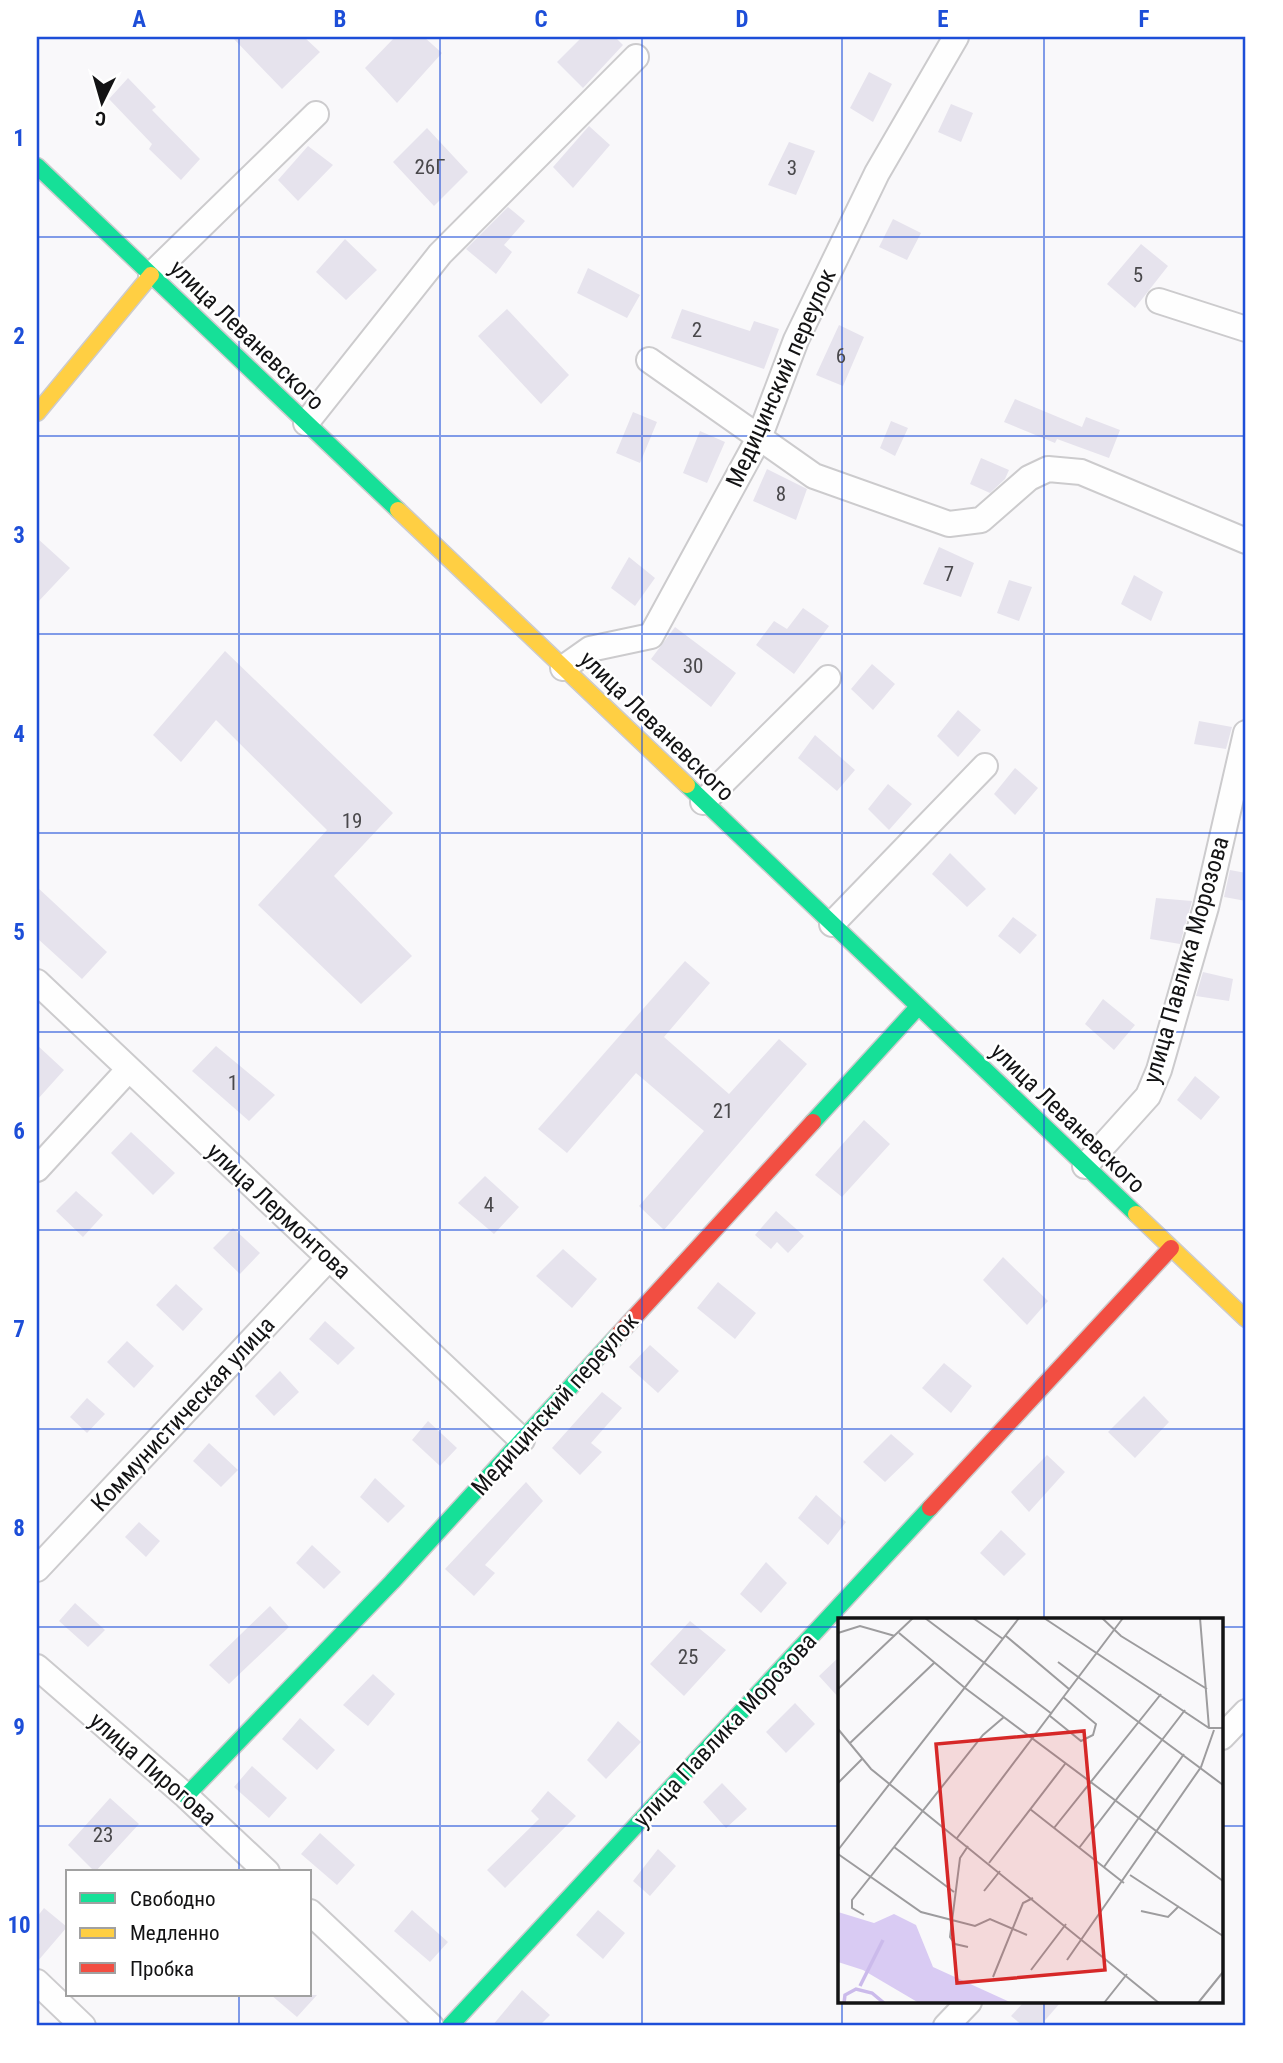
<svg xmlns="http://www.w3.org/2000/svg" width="1283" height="2063" font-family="'Roboto Condensed',sans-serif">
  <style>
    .building { fill: #e6e3ed }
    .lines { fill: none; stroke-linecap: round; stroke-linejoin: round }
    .street-casing { stroke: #cccbcd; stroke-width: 28 }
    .fast-casing { stroke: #cccbcd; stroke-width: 19 }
    .slow-casing { stroke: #cccbcd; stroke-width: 19 }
    .jam-casing { stroke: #cccbcd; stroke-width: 19 }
    .street { stroke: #fefefe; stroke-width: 24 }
    .fast { stroke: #16e098; stroke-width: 16 }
    .slow { stroke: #ffcf43; stroke-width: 16 }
    .jam { stroke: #f24e42; stroke-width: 16 }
    .grid { fill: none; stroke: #1d4ed8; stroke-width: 2; stroke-opacity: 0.55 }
    .labels { text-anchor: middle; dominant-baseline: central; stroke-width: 5; stroke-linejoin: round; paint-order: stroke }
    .number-label { font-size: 21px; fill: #49484b }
    .street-label { font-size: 24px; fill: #131314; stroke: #fff }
    .inset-river { fill: none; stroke: #cbbaeb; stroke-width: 3.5 }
    .inset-road { fill: none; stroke: #9d9c9e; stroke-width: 2 }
    .view { fill: #d62828; fill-opacity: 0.15; stroke: #d62828; stroke-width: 3.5 }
    .inset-edge { fill: none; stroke: #131314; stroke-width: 3.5 }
    .neatline { fill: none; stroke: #1d4ed8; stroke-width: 2.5 }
    .grid-label { font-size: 23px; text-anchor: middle; font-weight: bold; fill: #1d4ed8 }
  </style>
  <rect width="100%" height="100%" fill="#f9f8fa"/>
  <path class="building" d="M232,37H304L320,52L282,89Z
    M395,37H424L442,53L397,103L365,68Z
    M582,37H615L623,45L583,88L557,62Z
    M869,72L892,84L873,122L850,108Z
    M128,78L156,107L152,110L200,159L181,180L149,149L152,144L109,99Z
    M951,104L973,113L961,142L938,132Z
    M589,126L610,145L573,188L553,167Z
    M427,128L468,172L434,206L393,162Z
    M789,142L815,151L796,195L768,185Z
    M308,146L333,165L298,201L278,180Z
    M508,207L525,221L504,245L512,252L496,274L466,249Z
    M893,219L921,233L907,260L879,247Z
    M345,239L377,270L346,300L316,272Z
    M1141,244L1168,266L1135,308L1107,284Z
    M588,268L640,295L627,318L577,293Z
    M507,309L569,375L541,404L478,336Z
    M682,309L750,331L754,321L779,329L764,369L671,338Z
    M839,325L864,337L843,386L816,375Z
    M1015,399L1082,427L1086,417L1120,430L1109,458L1057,439L1055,443L1004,422Z
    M633,412L657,422L640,463L616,453Z
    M891,421L908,428L895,456L880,448Z
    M700,431L725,442L707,483L683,473Z
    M981,458L1009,470L1005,479L990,493L970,484Z
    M767,469L807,489L796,520L753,501Z
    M37,538L70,568L37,603Z
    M939,547L974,563L961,597L923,584Z
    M629,557L655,578L635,606L611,588Z
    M1134,575L1163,592L1151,621L1121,604Z
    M1009,580L1032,587L1019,621L997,613Z
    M803,608L829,626L794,674L756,645L774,621L787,629Z
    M675,627L736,673L711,707L651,659Z
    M225,651L393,813L334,876L412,956L361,1004L258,905L327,830L216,720L181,762L153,735Z
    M872,664L895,684L873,710L851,689Z
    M958,710L981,730L958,757L937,736Z
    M1199,721L1232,727L1226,749L1194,744Z
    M815,735L855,770L837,791L798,758Z
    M1015,768L1038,788L1015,815L994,794Z
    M888,784L912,804L889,830L868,809Z
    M950,853L986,889L967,907L932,874Z
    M1230,870L1246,873V901L1224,897Z
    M37,887L107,952L82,979L37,938Z
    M1156,898L1192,901L1180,944L1150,939Z
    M1013,917L1037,935L1020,954L998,936Z
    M685,961L710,983L664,1037L729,1094L779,1039L807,1064L664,1230L639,1206L704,1131L636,1073L567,1153L538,1129Z
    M1203,972L1233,979L1229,1001L1196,996Z
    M1103,999L1135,1025L1114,1050L1085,1024Z
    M37,1045L64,1070L37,1100Z
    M216,1046L275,1095L249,1121L192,1071Z
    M1195,1076L1220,1097L1201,1120L1177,1100Z
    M864,1120L890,1144L842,1197L815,1175Z
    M131,1132L175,1173L153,1195L111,1153Z
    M485,1176L519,1207L494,1234L458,1203Z
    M76,1191L103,1215L83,1237L56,1211Z
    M776,1211L804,1236L788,1253L777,1242L771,1249L755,1235Z
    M233,1228L260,1253L240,1274L213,1248Z
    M563,1249L597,1279L572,1308L536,1276Z
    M1003,1257L1048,1301L1027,1325L983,1280Z
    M718,1282L756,1313L735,1339L697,1308Z
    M176,1284L203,1309L183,1331L156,1305Z
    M325,1321L355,1348L338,1365L309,1339Z
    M127,1341L154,1366L134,1388L107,1362Z
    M650,1345L679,1371L658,1393L629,1367Z
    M944,1363L972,1386L951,1413L922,1388Z
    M280,1371L299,1392L274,1416L255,1396Z
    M602,1392L622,1408L591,1443L602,1452L580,1475L552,1448Z
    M1144,1396L1169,1422L1135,1458L1108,1432Z
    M87,1398L105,1414L87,1433L70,1417Z
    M428,1421L457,1448L440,1466L412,1440Z
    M891,1434L914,1454L885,1482L863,1462Z
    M209,1443L238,1470L221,1487L193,1461Z
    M1047,1455L1065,1472L1029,1512L1011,1492Z
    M375,1478L405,1506L388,1523L360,1497Z
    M526,1482L543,1501L485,1565L495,1573L474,1596L445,1569Z
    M816,1495L846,1522L828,1545L798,1518Z
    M139,1522L160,1541L146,1557L125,1537Z
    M1001,1530L1026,1554L1004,1576L980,1553Z
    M312,1545L341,1572L324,1589L296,1563Z
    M766,1562L787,1583L761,1613L740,1594Z
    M75,1603L105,1630L88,1647L59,1621Z
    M270,1606L289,1627L229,1684L209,1665Z
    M690,1621L726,1650L684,1696L650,1664Z
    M840,1656V1699L819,1676Z
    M373,1674L395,1694L368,1726L343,1705Z
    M795,1703L815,1724L786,1753L766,1732Z
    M300,1718L335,1750L317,1770L282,1739Z
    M618,1721L641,1742L606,1779L587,1760Z
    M252,1766L287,1798L269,1818L234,1787Z
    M722,1783L747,1809L726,1828L703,1802Z
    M548,1791L576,1816L505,1888L487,1870L539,1819L531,1811Z
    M110,1798L139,1824L95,1872L68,1845Z
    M320,1833L355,1865L337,1885L301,1854Z
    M658,1849L676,1866L650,1896L633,1881Z
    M44,1908L67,1927L37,1962V1917Z
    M412,1910L448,1942L430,1962L394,1931Z
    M598,1910L625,1933L603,1959L576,1935Z
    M522,1990L550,2015L539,2026H492Z
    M271,1995H317L297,2017Z
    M1024,2002H1061L1040,2026H1023L1011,2016Z"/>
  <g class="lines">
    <defs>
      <path id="street" d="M151,275L316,114
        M1159,301L1246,329
        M649,360L814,476L949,524L981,520L1029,478L1048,469L1081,472L1246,541
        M306,423L440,254L636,57
        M563,668L590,649L651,636L759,438L796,340L877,173L956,37
        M703,802L828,678
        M832,924L985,766
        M37,982L522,1440
        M1085,1166L1148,1096L1159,1070L1206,907L1246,733
        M37,1169L129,1069
        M37,1569L329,1258
        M37,1667L186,1796L267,1872
        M1222,1737L1246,1712
        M310,1912L431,2026
        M37,1982L83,2026
        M946,2026L969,2002"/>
      <path id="fast" d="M37,166L398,510
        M687,785L1136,1214
        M813,1122L918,1007
        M186,1796L392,1582L619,1334
        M450,2026L930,1508"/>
      <path id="slow" d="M37,413L151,275
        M398,510L687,785
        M1136,1214L1246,1319"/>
      <path id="jam" d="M619,1334L813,1122
        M930,1508L1171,1248"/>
    </defs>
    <use href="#street" class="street-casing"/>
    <use href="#fast" class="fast-casing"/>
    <use href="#slow" class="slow-casing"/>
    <use href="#jam" class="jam-casing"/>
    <use href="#street" class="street"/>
    <use href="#fast" class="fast"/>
    <use href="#slow" class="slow"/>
    <use href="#jam" class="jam"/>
  </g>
  <path class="grid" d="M239,37V1872M440,37V2026M642,37V2026M842,37V1620M1044,37V1620M37,237H1246M37,436H1246M37,634H1246M37,833H1246M37,1032H1246M37,1230H1246M37,1429H1246M37,1627H840M1222,1627H1246M37,1826H840M1222,1826H1246M239,1995V2026M842,2002V2026M1044,2002V2026"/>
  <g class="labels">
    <g class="number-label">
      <text x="430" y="167">26Г</text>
      <text x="792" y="168">3</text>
      <text x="1138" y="275">5</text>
      <text x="697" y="330">2</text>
      <text x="841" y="356">6</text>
      <text x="781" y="494">8</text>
      <text x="949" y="574">7</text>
      <text x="693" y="666">30</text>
      <text x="352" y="821">19</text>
      <text x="233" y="1083">1</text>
      <text x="723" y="1111">21</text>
      <text x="489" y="1205">4</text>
      <text x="688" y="1657">25</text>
      <text x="103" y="1835">23</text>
    </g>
    <g class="street-label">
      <text transform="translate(247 335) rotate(44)">улица Леваневского</text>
      <text transform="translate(781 378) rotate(-66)">Медицинский переулок</text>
      <text transform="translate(657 726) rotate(44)">улица Леваневского</text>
      <text transform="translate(1186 960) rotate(-74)">улица Павлика Морозова</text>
      <text transform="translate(1068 1118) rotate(44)">улица Леваневского</text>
      <text transform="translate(279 1211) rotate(43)">улица Лермонтова</text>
      <text transform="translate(555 1404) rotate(-48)">Медицинский переулок</text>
      <text transform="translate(183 1414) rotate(-47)">Коммунистическая улица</text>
      <text transform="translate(725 1730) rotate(-47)">улица Павлика Морозова</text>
      <text transform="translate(153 1769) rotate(41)">улица Пирогова</text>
    </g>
  </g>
  <g transform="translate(838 1618)">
    <rect width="385" height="385" fill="#f9f8fa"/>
    <path d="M0,294L36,305L56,296L78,307L95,349L174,385H81L25,352L0,344Z" fill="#d9cbf3"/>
    <path class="inset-river" d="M22,368L45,322M6,385L7,377L18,371L34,375L46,385"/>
    <path class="inset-road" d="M87,0L214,96M135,0L165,21M206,0L371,110H385M264,0L283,18L369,71M362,0L371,110M0,15L22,8L57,18M61,15L127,70L385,263M168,18L231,71M220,44L385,167M0,71L75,0M212,98L243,123L255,117L258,106L225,79M0,111L33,151L321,385M11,126L96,45M0,165L24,141M192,191L286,265M216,210L323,76M119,220L285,0M130,228L122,240L112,319L117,326L130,329M56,229L116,274M241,230L347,92M0,232L181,0M0,236L83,294L137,308L152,301L189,317M151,245L227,146M266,249L346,136M292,257L385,318M146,273L162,253M303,293L330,299L341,288M26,297L14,290V282L145,117L166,99M229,342L363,149L376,112M193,352L228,306M155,359L185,285L195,280M266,385L289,356M360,385L385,354"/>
    <path class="view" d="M246,113L267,352L119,365L98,126Z"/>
    <rect width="385" height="385" class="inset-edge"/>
  </g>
  <rect width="1283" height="2063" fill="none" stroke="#ffffff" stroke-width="77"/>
  <rect x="66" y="1870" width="245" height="126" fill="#ffffff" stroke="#a1a1a1" stroke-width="2"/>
  <rect x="80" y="1893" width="35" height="10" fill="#16e098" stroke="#a1a1a1" stroke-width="2"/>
  <text x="130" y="1906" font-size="21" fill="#131314">Свободно</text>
  <rect x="80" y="1928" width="35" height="10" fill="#ffcf43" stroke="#a1a1a1" stroke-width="2"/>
  <text x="130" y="1940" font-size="21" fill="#131314">Медленно</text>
  <rect x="80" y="1963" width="35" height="10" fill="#f24e42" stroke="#a1a1a1" stroke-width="2"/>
  <text x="130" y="1976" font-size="21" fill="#131314">Пробка</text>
  <g transform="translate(102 102) rotate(185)" stroke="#ffffff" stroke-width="5" paint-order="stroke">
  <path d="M0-5L12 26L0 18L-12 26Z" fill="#131314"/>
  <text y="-10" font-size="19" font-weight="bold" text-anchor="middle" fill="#131314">С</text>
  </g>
  <rect x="38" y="38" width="1206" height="1986" class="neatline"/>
  <g class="grid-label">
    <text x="139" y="27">A</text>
    <text x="340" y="27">B</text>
    <text x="541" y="27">C</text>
    <text x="742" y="27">D</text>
    <text x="943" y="27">E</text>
    <text x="1144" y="27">F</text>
    <text x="19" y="146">1</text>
    <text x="19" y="344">2</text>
    <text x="19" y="543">3</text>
    <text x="19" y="742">4</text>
    <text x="19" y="940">5</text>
    <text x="19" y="1139">6</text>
    <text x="19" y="1337">7</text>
    <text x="19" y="1536">8</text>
    <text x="19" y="1735">9</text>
    <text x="19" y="1933">10</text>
  </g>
</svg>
